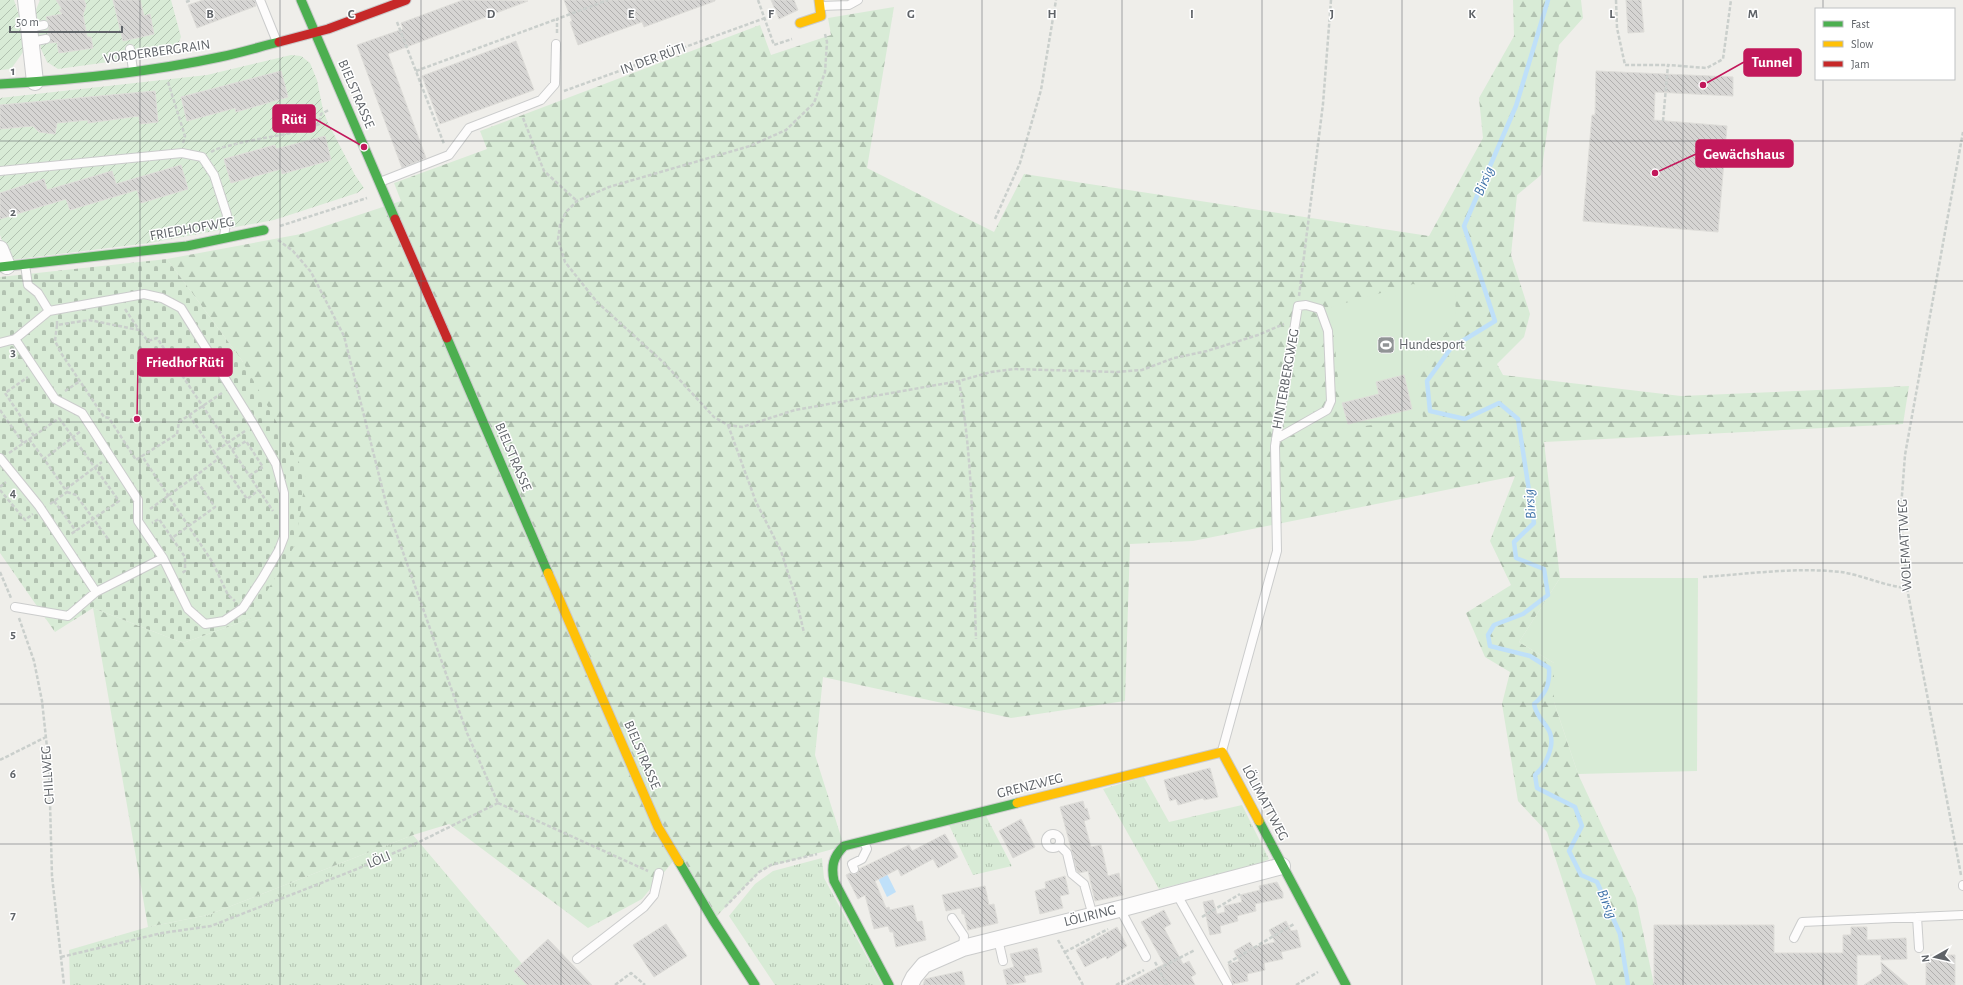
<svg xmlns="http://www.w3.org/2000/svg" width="1963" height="985" font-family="'Alegreya Sans',sans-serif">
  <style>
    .grass { fill: url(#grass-tufts) }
    .forest { fill: url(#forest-firs) }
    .cemetery { fill: url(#cemetery-stones) }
    .park { fill: #d8ebd6 }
    .garden { fill: url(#garden-furrows) }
    .water { fill: #bfe0f9 }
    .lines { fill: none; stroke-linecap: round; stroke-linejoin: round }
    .stream { stroke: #bfe0f9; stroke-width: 4.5 }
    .building { fill: url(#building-back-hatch); stroke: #deddd9 }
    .lane-casing { stroke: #cbcccc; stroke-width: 10 }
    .street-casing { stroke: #cbcccc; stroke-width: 18 }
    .fast-casing { stroke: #cacacb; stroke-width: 11 }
    .slow-casing { stroke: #cacacb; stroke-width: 11 }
    .jam-casing { stroke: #cacacb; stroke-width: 11 }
    .path { stroke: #cacfcc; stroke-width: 2.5; stroke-dasharray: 4 2; stroke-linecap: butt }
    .lane { stroke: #fdfcfc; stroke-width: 8 }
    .street { stroke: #fdfcfc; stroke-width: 16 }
    .fast { stroke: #4caf50; stroke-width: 9 }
    .slow { stroke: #ffc107; stroke-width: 9 }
    .jam { stroke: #c62828; stroke-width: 9 }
    .grid { fill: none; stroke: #5f6368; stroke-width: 1; stroke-opacity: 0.55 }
    .labels { text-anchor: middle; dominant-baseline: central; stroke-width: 3; stroke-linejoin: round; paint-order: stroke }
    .street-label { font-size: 14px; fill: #5f6368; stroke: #fff }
    .poi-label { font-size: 14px; fill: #5f6368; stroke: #fff; text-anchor: start }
    .water-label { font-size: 15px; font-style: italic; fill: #4174aa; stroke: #fff }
    .grid-label { font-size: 13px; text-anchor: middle; font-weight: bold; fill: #5f6368; stroke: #fff; stroke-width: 3; stroke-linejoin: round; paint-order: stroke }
    .leader { fill: none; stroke: #c2185b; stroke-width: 1.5 }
    .callout-dot { fill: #c2185b; stroke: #fff; stroke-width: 1.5 }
    .callout { fill: #c2185b; stroke: #c2185b; stroke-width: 1.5 }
    .callout-label { font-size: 15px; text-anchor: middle; font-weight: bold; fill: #fff }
  </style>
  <defs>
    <pattern id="grass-tufts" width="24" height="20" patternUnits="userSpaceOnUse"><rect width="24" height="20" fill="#d8ebd6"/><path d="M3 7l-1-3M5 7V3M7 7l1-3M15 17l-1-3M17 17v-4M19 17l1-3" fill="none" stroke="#b2c2b1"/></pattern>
    <pattern id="forest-firs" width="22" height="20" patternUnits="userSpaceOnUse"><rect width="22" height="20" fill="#d8ebd6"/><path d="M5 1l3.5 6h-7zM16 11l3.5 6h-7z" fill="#b2c2b1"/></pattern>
    <pattern id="cemetery-stones" width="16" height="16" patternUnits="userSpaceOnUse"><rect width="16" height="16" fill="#d8ebd6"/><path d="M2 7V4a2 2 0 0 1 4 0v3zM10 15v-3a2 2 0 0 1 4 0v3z" fill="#b2c2b1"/></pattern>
    <pattern id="garden-furrows" width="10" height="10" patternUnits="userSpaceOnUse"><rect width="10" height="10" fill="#d8ebd6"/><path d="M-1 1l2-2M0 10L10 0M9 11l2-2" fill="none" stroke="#b2c2b1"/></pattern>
    <pattern id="building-back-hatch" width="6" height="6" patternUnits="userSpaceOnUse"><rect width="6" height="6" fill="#d6d5d3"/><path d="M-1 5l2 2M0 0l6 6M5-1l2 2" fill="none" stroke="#b1b0af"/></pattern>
  </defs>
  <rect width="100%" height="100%" fill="#efeeea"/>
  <path class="grass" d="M1144,777L1169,822L1242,805L1269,859L1259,864L1159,889L1103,789Z
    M986,816L1012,866L973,875L949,825Z
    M413,835L540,985H70L69,950L148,927L208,915Z
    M822,858L824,878L882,985H775L729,916L755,884L773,871Z"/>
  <path class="forest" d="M1513,0H1581L1583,18L1559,45L1541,175L1517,195L1511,255L1530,314L1524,337L1497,364L1503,375L1681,396L1909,386L1903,424L1544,442L1560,578L1519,642L1554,663V702L1578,774L1636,898L1654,985H1596L1547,832L1518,801L1502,704L1510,672L1485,657L1466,613L1511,585L1490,541L1515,476L1193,541L1130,544L1125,701L1011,718L823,677L815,755L844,846L771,866L759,872L713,920L675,859L642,899L588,928L449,824L413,835L208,915L148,927L93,608L183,643L250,619L243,362L167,259L301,234L401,201L394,183L487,149L480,131L760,25L771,55L831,35L828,18L894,7L867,168L994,232L1024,174L1429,236L1483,138L1479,98L1514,36Z"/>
  <path class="cemetery" d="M167,259L243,362L306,475L295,545L250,619L183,643L93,608L55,632L0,553V277Z"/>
  <path class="park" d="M1413,284L1455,290L1456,319L1417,371L1423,418L1343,429L1331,307Z
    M1560,578H1698L1697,771L1578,774L1554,702V663L1519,642Z"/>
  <path class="garden" d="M0,0H14L22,24L26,48L11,69L0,70Z
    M40,0H171L181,37L174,53L58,69L47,62L41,49L35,12Z
    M291,55L301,56L310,63L317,80L323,110L328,123L355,175L364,188L357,193L274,220L149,243L10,260L0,235V98L207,75Z"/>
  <path class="water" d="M883,866L896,892L887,897L874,870Z"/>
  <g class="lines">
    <path class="stream" d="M1548,0L1516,106L1464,226L1495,321L1451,348L1427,381L1430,411L1465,419L1499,403L1518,419L1534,523L1514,542L1516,558L1544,569L1548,595L1523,614L1494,625L1488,635L1490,646L1530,656L1549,668C1550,684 1546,694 1534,704C1537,719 1546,722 1550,733C1555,746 1545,767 1535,775L1537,788L1575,807L1582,826L1569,851L1581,875L1597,882L1620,934L1628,985"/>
  </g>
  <path class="building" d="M56,0H84L86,5L83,15L87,37H91L93,48L59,53L57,43L58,42L50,43L51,38L48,34L49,24L46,17L62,14L59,10L62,9Z
    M113,0H140L144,16L150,14L154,34L123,41Z
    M203,0H255L256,6L197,28L188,5Z
    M463,0L528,1L388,54L426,158L402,168L357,45L403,29L401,23Z
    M564,0H715V1L644,27L642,22L578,45L570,22L572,21Z
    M771,0H794L798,10L779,19Z
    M1626,0H1641L1644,32L1628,33Z
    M516,41L534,90L440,124L422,76Z
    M281,71L288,97L236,112L235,108L187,121L181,97Z
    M1596,71L1733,77V96L1655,92L1654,120L1727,126L1718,232L1583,221L1592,115H1595Z
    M155,91L158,122L140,124L139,116L88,123V120L57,123L55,134L39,132L33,126L0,129V105Z
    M325,136L331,160L282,174L281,169L231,183L224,159L275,145L276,149Z
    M181,165L188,189L141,203L137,190L70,210L66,199L0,219V193L44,179L47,190L112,171L116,184Z
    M1404,375L1412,409L1348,424L1342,403L1379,394L1376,382Z
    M1210,768L1218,797L1204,800L1203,798L1178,805L1176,799L1170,801L1164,780Z
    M1083,801L1085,809L1087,808L1090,819L1084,821L1091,847L1101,845L1108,876L1119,873L1123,895L1095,901L1088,871L1079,873L1077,871L1060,807Z
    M1021,819L1035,847L1013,858L999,831Z
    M945,834L958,857L938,868L933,859L901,876L898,869L875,881L886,908L889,907L890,910L913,905L917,922L922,921L926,940L896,947L893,932H890L888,926L874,929L865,895L858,899L846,875L850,873L856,874L859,869L909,845L912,851Z
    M1065,876L1069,894L1060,896L1063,908L1040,914L1035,891L1046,888L1045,882Z
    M1277,882L1283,893V898L1255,904L1256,911L1237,916L1238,921L1220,926L1221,933L1210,935L1203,902L1213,900L1217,914L1225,912L1224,906L1242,902L1240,895L1260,890L1259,886Z
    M985,886L989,905L994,904L998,923L968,930L964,914H962L961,908L946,911L942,895Z
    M1164,910L1171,924L1164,928L1183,964L1189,961L1196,974L1191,977L1195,985H1125L1164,964L1141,922Z
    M1286,921L1291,931L1297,930L1301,947L1281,952L1283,959L1264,963L1265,970L1247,974L1248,981L1233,984L1228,964L1239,961L1234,951L1250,942L1253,947L1275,942L1269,930Z
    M666,924L687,956L654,977L633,945Z
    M1654,925H1774V953H1843V935H1851V927H1867V940L1906,938L1907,959L1881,960V955H1857V985H1654Z
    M1117,927L1127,946L1107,959L1106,956L1085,967L1076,950Z
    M548,939L592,985H527L514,971Z
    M1037,948L1042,972L1024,976L1026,982L1007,985L1003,970L1014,967L1010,954Z
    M1926,955H1955V985H1926Z
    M1881,962L1908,985H1864L1882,973Z
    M962,971L965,985H923L925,979Z"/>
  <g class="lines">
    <defs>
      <path id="lane" d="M260,0L277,42
        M821,6L849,5L858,0
        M29,28L44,25
        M31,42L46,39
        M130,49L133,70
        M0,171L182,153L202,157L214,175L227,215L224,237
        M380,182L449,155L469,128L541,100L555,84L556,44
        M49,311L144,294L162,298L181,308L254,425L276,464L284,493V537L279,550L262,579L243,608L224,621L205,624L188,609L163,558
        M0,343L15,339L49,311L38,293L28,285L25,265
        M0,458L39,506L96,592
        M15,607L68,616L96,592L163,558L138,521V500L82,413L55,399L15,339
        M1222,751L1277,551L1275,446L1298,306L1306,305L1320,309L1328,331L1331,401L1327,410L1276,439
        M1046 841a7 7 0 1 1 14 0a7 7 0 1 1-14 0Z
        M1059,845L1067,853L1072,874L1084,884L1093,916
        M854,869L852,864L862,859L867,849L864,842
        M1963,885V886
        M1176,893L1228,985
        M1120,909L1146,957
        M1917,917L1919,948
        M952,918L964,936L963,948
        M1794,938L1802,922L1963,915
        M998,939L1003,961
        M577,959L644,907L654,895L659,873"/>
      <path id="street" d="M26,0L35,82
        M0,249L7,266
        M910,985L914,977L924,965L963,948L1127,907L1282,866"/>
      <path id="fast" d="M301,0L395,219
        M0,84C72,80 150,72 220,57C240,53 259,47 279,42
        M0,267L187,246L264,230
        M447,338L548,573
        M1259,821L1346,985
        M679,862L713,920L755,985
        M889,985L834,881C831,866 833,857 844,846L1017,803"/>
      <path id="slow" d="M800,23L821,16L819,0
        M548,573L658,827L679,862
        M1017,803L1222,752L1259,821"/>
      <path id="jam" d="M279,42L328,29L406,0
        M395,219L447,338"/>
    </defs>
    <use href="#lane" class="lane-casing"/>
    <use href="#street" class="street-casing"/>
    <use href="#fast" class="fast-casing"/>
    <use href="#slow" class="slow-casing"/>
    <use href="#jam" class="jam-casing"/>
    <path class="path" d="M758,0L774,45L792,39
      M1616,0L1617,28L1625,65H1668
      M186,2L191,0
      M397,22L444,144
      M557,33V19L608,0
      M825,34L827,42L825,72L814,103L786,130L750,146L609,187L577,201L566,212L560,225L558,239L565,262L597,302L664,363L714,417L728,425L742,427L795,410L959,381L991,372L1014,369L1117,372L1142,370L1174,358L1207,351L1258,335L1284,324
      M416,71L557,19
      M168,82L185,136L183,143
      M564,91L765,18
      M523,118L544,171L577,201
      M1663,121L1668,65L1707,68L1723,59L1731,0
      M211,152C217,148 225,147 232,145C260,137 291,136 319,124L321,114L329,110
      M995,219L1020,163L1041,90L1056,0
      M280,226L367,198
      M278,240L293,251L311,272L344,336L387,507L467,733L498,803
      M1299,296L1323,104L1331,0
      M125,309L139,330
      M57,321V325L89,320L139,330L148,341L157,338L273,511
      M57,325L55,341L61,353L104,417L109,418L136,460L142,456
      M959,381C974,466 973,553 976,639
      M65,391L80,381
      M222,393L179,422L177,434L142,456L213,563L228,595L235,601
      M0,410L23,443
      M189,415L214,452
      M59,418L119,501L71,534
      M728,425L756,502L781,551L796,598L804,633
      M245,431L214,452L247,499L259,490
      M34,436L59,418
      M29,439L44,459
      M232,450L246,441L263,467L249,476
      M9,453L34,436L5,393L28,377
      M194,477L218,459
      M0,487L6,482
      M66,489L102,462
      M0,490L25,520L33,514
      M67,492L76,495L108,539
      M54,501L76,531
      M50,504L67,492L44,459L81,431
      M150,509L194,477L215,507L172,538L159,519L152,523
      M172,538L185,557V571L182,573
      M0,572L11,598
      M1703,577C1748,574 1796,567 1841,572C1862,575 1884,586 1907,588
      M19,618L34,661L42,701L49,766L52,876L64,985
      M0,760L46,737
      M498,803L648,871
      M1961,875L1907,588L1901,508L1905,455L1963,132
      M725,907L759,872L771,865L817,854
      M1202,917L1240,894
      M1058,940L1083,985
      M1065,952L1108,929
      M61,957L162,933L211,926L357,869L419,842L498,803
      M1155,962L1167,985
      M1228,963L1294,924
      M1158,969L1195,950
      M615,985L631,973L645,985
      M1116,985L1144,970
      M1296,985L1318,972"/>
    <use href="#lane" class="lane"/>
    <use href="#street" class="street"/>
    <use href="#fast" class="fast"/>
    <use href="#slow" class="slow"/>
    <use href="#jam" class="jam"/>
  </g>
  <path class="grid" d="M140,0V985M280,0V985M421,0V985M561,0V985M701,0V985M841,0V985M982,0V985M1122,0V985M1262,0V985M1402,0V985M1542,0V985M1683,0V985M1823,0V9M1823,79V985M0,141H1963M0,281H1963M0,422H1963M0,563H1963M0,704H1963M0,844H1963"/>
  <defs>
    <symbol id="stadium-square" viewBox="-11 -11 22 22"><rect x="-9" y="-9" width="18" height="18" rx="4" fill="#919496" stroke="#fff"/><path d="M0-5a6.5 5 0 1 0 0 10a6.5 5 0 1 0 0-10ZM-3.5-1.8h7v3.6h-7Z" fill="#fff"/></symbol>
  </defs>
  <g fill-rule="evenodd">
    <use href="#stadium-square" x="1376" y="335" width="20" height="20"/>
  </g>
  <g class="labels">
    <g class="street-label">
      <text transform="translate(157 52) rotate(-8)">VORDERBERGRAIN</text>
      <text transform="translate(653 59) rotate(-20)">IN DER RÜTI</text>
      <text transform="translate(356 94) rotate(67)">BIELSTRASSE</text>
      <text transform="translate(192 229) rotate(-10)">FRIEDHOFWEG</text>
      <text transform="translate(1286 379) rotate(-80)">HINTERBERGWEG</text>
      <text transform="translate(513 457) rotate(67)">BIELSTRASSE</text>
      <text transform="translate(1905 545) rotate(-93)">WOLFMATTWEG</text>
      <text transform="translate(642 755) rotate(67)">BIELSTRASSE</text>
      <text transform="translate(48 775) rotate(-94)">CHILLWEG</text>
      <text transform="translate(1030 786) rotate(-14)">GRENZWEG</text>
      <text transform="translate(1265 803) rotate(62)">LÖLIMATTWEG</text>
      <text transform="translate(379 860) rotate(-23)">LÖLI</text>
      <text transform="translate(1090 916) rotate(-14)">LÖLIRING</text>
    </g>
    <g class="poi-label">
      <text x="1399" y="345">Hundesport</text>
    </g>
    <g class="water-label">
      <text transform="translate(1484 181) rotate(-67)">Birsig</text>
      <text transform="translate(1530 504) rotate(-95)">Birsig</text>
      <text transform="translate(1607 904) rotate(67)">Birsig</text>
    </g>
  </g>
  <g class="grid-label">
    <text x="210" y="18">B</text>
    <text x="351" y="18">C</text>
    <text x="491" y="18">D</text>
    <text x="631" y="18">E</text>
    <text x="771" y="18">F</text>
    <text x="911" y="18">G</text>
    <text x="1052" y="18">H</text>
    <text x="1192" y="18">I</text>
    <text x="1332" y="18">J</text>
    <text x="1472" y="18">K</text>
    <text x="1612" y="18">L</text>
    <text x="1753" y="18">M</text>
    <text x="13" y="75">1</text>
    <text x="13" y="216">2</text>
    <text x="13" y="356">3</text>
    <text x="13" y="497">4</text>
    <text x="13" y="638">5</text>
    <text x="13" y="778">6</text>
    <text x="13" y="919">7</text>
  </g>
  <path class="leader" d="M1703 85L1744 62M364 147L315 119M1655 173L1696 154M137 419L138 362"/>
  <g class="callout-dot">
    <circle cx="1703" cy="85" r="4"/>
    <circle cx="364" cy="147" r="4"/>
    <circle cx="1655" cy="173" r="4"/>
    <circle cx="137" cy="419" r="4"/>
  </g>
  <g class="callout">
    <rect x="1744" y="49" width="57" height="27" rx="4"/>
    <rect x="273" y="105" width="42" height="27" rx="4"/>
    <rect x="1696" y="140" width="97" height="27" rx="4"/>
    <rect x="138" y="349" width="94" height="27" rx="4"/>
  </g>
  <g class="callout-label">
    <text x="1772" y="67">Tunnel</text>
    <text x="294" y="124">Rüti</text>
    <text x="1744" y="159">Gewächshaus</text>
    <text x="185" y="367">Friedhof Rüti</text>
  </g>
  <rect x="1815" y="8" width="140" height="72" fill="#ffffff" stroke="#bfc1c3"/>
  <rect x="1823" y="21" width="20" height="6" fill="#4caf50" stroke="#bfc1c3"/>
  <text x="1851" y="28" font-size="12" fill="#5f6368">Fast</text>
  <rect x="1823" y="41" width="20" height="6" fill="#ffc107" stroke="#bfc1c3"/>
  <text x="1851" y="48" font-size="12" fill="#5f6368">Slow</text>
  <rect x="1823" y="61" width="20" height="6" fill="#c62828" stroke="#bfc1c3"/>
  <text x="1851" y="68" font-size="12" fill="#5f6368">Jam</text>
  <g transform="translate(1935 957) rotate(262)" stroke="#ffffff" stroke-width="3" paint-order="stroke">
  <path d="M0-3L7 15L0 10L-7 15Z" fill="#5f6368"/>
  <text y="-6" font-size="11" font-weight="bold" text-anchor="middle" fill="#5f6368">N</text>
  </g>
  <path d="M10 26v6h112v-6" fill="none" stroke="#5f6368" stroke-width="2"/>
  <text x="16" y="26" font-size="12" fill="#5f6368" stroke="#ffffff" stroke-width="3" paint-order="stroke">50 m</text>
</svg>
